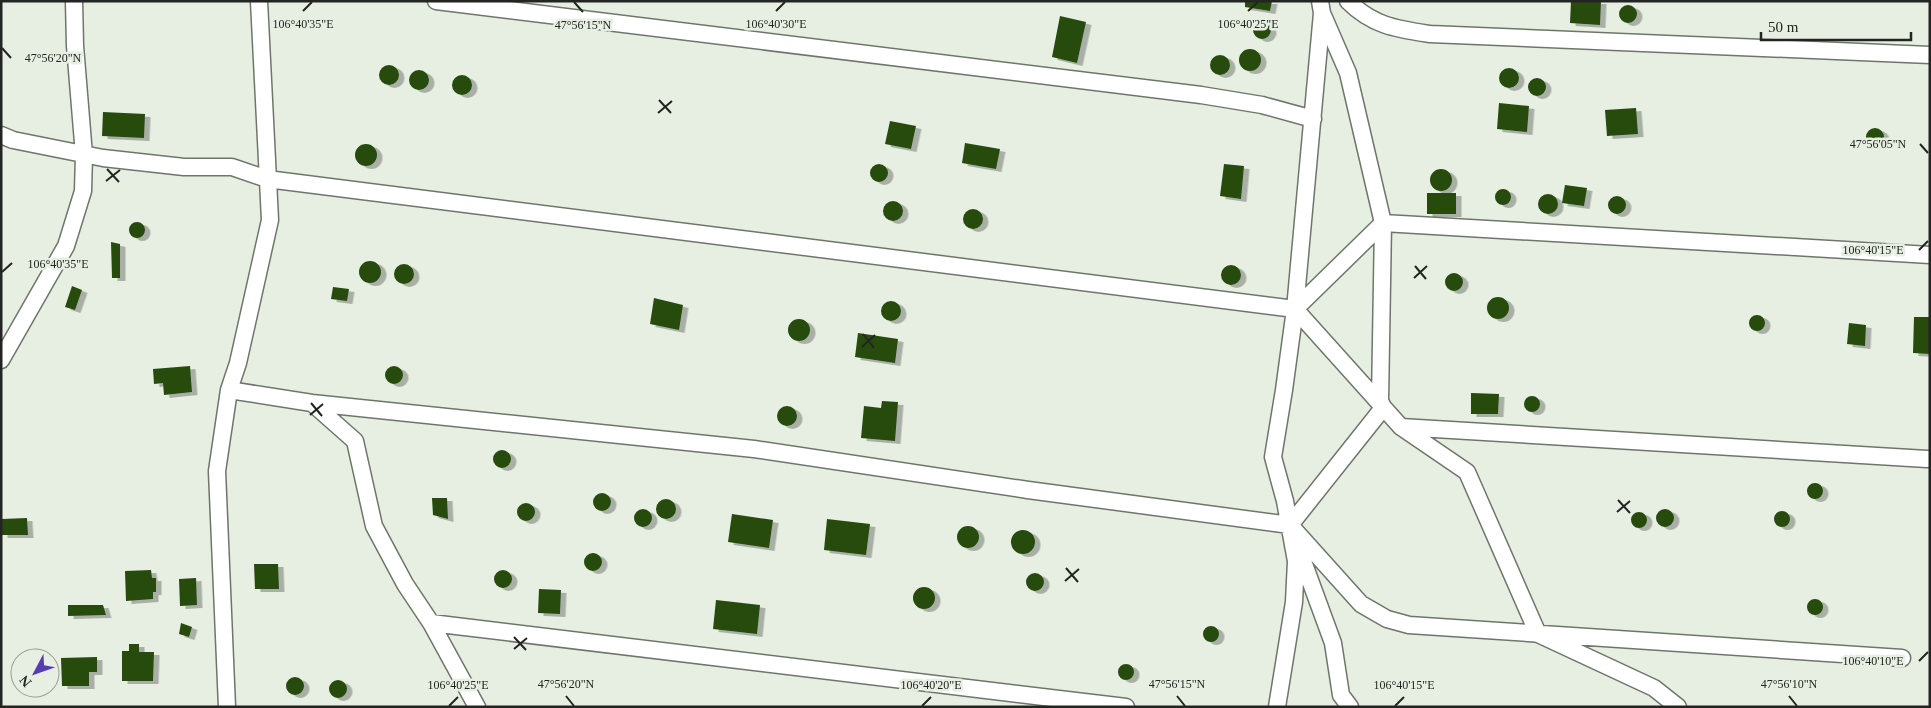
<svg xmlns="http://www.w3.org/2000/svg" width="1931" height="708" font-family="'Times New Roman',serif">
  <style>
    .building { fill: #254b0f; filter: url(#shadow) }
    .lines { fill: none; stroke-linecap: round; stroke-linejoin: round }
    .minor-casing { stroke: #6e766b; stroke-width: 19 }
    .minor { stroke: #fff; stroke-width: 16 }
    .ticks { fill: none; stroke: #222521; stroke-width: 2 }
    .ticks-label { font-size: 12px; text-anchor: middle; fill: #222521; stroke: #e6efe2; stroke-width: 5; stroke-linejoin: round; paint-order: stroke }
  </style>
  <defs>
    <filter id="shadow"><feDropShadow dx="5.5" dy="3" stdDeviation="0" flood-color="#0004"/></filter>
  </defs>
  <rect width="100%" height="100%" fill="#e6efe2"/>
  <path class="building" d="M1245,1H1272L1270,11L1245,7Z
    M1571,1H1601L1600,25L1570,23Z
    M1619 14a9 9 0 1 1 18 0a9 9 0 1 1-18 0Z
    M1060,16L1086,22L1077,63L1052,57Z
    M1253 30a9 9 0 1 1 18 0a9 9 0 1 1-18 0Z
    M1239 60a11 11 0 1 1 22 0a11 11 0 1 1-22 0Z
    M1210 65a10 10 0 1 1 20 0a10 10 0 1 1-20 0Z
    M379 75a10 10 0 1 1 20 0a10 10 0 1 1-20 0Z
    M1499 78a10 10 0 1 1 20 0a10 10 0 1 1-20 0Z
    M409 80a10 10 0 1 1 20 0a10 10 0 1 1-20 0Z
    M452 85a10 10 0 1 1 20 0a10 10 0 1 1-20 0Z
    M1528 87a9 9 0 1 1 18 0a9 9 0 1 1-18 0Z
    M1499,103L1529,106L1527,132L1497,129Z
    M1636,108L1638,134L1607,136L1605,110Z
    M103,112L145,114L144,138L102,136Z
    M890,121L916,126L911,149L885,144Z
    M1866 137a9 9 0 1 1 18 0a9 9 0 1 1-18 0Z
    M965,143L1000,149L996,169L962,163Z
    M355 155a11 11 0 1 1 22 0a11 11 0 1 1-22 0Z
    M870 173a9 9 0 1 1 18 0a9 9 0 1 1-18 0Z
    M1224,164L1244,166L1241,199L1220,196Z
    M1430 180a11 11 0 1 1 22 0a11 11 0 1 1-22 0Z
    M1565,185L1587,188L1584,206L1562,203Z
    M1495 197a8 8 0 1 1 16 0a8 8 0 1 1-16 0Z
    M1427,193H1456V214H1427Z
    M1538 204a10 10 0 1 1 20 0a10 10 0 1 1-20 0Z
    M1608 205a9 9 0 1 1 18 0a9 9 0 1 1-18 0Z
    M883 211a10 10 0 1 1 20 0a10 10 0 1 1-20 0Z
    M963 219a10 10 0 1 1 20 0a10 10 0 1 1-20 0Z
    M129 230a8 8 0 1 1 16 0a8 8 0 1 1-16 0Z
    M111,242L120,244V278H112Z
    M359 272a11 11 0 1 1 22 0a11 11 0 1 1-22 0Z
    M394 274a10 10 0 1 1 20 0a10 10 0 1 1-20 0Z
    M1221 275a10 10 0 1 1 20 0a10 10 0 1 1-20 0Z
    M1445 282a9 9 0 1 1 18 0a9 9 0 1 1-18 0Z
    M72,286L82,290L75,310L65,307Z
    M333,287L349,289L347,301L331,299Z
    M1487 308a11 11 0 1 1 22 0a11 11 0 1 1-22 0Z
    M654,298L683,305L679,330L650,324Z
    M881 311a10 10 0 1 1 20 0a10 10 0 1 1-20 0Z
    M1749 323a8 8 0 1 1 16 0a8 8 0 1 1-16 0Z
    M1914,317H1930V354L1913,353Z
    M788 330a11 11 0 1 1 22 0a11 11 0 1 1-22 0Z
    M1849,323L1866,325L1865,346L1847,344Z
    M858,333L898,339L895,363L855,357Z
    M190,366L192,392L164,395L163,383L154,384L153,369Z
    M385 375a9 9 0 1 1 18 0a9 9 0 1 1-18 0Z
    M1471,393L1499,394L1498,414H1471Z
    M1524 404a8 8 0 1 1 16 0a8 8 0 1 1-16 0Z
    M882,401L898,402L895,441L861,438L864,406L881,408Z
    M777 416a10 10 0 1 1 20 0a10 10 0 1 1-20 0Z
    M493 459a9 9 0 1 1 18 0a9 9 0 1 1-18 0Z
    M1807 491a8 8 0 1 1 16 0a8 8 0 1 1-16 0Z
    M593 502a9 9 0 1 1 18 0a9 9 0 1 1-18 0Z
    M432,498H447L448,519L433,515Z
    M656 509a10 10 0 1 1 20 0a10 10 0 1 1-20 0Z
    M517 512a9 9 0 1 1 18 0a9 9 0 1 1-18 0Z
    M634 518a9 9 0 1 1 18 0a9 9 0 1 1-18 0Z
    M1656 518a9 9 0 1 1 18 0a9 9 0 1 1-18 0Z
    M1774 519a8 8 0 1 1 16 0a8 8 0 1 1-16 0Z
    M1631 520a8 8 0 1 1 16 0a8 8 0 1 1-16 0Z
    M732,514L773,520L769,548L728,542Z
    M27,518L28,535H2V519Z
    M827,519L870,524L866,555L824,550Z
    M957 537a11 11 0 1 1 22 0a11 11 0 1 1-22 0Z
    M1011 542a12 12 0 1 1 24 0a12 12 0 1 1-24 0Z
    M584 562a9 9 0 1 1 18 0a9 9 0 1 1-18 0Z
    M254,564H278L279,589H255Z
    M151,570L152,578H156V592H153V599L126,601L125,571Z
    M494 579a9 9 0 1 1 18 0a9 9 0 1 1-18 0Z
    M1026 582a9 9 0 1 1 18 0a9 9 0 1 1-18 0Z
    M196,578L197,605L180,606L179,579Z
    M913 598a11 11 0 1 1 22 0a11 11 0 1 1-22 0Z
    M539,589L561,590L560,614L538,613Z
    M1807 607a8 8 0 1 1 16 0a8 8 0 1 1-16 0Z
    M716,600L760,605L757,634L713,629Z
    M68,605H103L106,615L68,616Z
    M181,623L192,627L189,637L179,634Z
    M1203 634a8 8 0 1 1 16 0a8 8 0 1 1-16 0Z
    M129,644H139V652H154L153,681H122V651H129Z
    M97,657V672H89V686H62L61,658Z
    M1118 672a8 8 0 1 1 16 0a8 8 0 1 1-16 0Z
    M286 686a9 9 0 1 1 18 0a9 9 0 1 1-18 0Z
    M329 689a9 9 0 1 1 18 0a9 9 0 1 1-18 0Z"/>
  <g class="lines">
    <defs>
      <path id="minor" d="M436,1L1201,95L1262,105L1313,119
        M1348,1C1373,26 1397,29 1430,34L1930,55
        M1322,13L1348,73L1383,223L1380,401L1383,407
        M1,135L13,140L103,158L184,167H232L267,179L1295,309L1401,427L1467,472L1538,634L1654,688L1678,707
        M1295,309L1383,223L1930,255
        M1,360L66,246L83,191L84,155L75,46L74,1
        M229,390L312,403L754,449L1028,490L1290,525L1361,604L1387,619L1409,625L1902,658
        M312,403L355,441L374,526L405,584L431,623L477,707
        M1401,427L1927,459
        M1290,525L1383,408
        M1300,553L1333,643L1341,695L1350,707
        M431,623L1126,707
        M227,707L217,471L229,390L238,363L270,220L259,1
        M1277,707L1294,602L1296,561L1285,501L1273,457L1284,390L1295,309L1322,13L1320,1"/>
    </defs>
    <use href="#minor" class="minor-casing"/>
    <use href="#minor" class="minor"/>
  </g>
  <path class="ticks" d="M574,2L583,12M303,11L312,2M776,11L785,2M1248,11L1258,2M2,48L11,58M659,100L671,113M658,113L672,101M1920,144L1928,153M107,169L119,182M106,181L120,170M1919,250L1928,241M1415,266L1426,279M2,272L12,263M1414,278L1427,266M863,334L874,348M862,347L875,335M311,403L322,416M310,415L323,404M1618,500L1630,513M1617,512L1630,501M1066,568L1078,582M1065,581L1079,569M514,637L526,650M514,649L527,638M1919,661L1928,652M566,696L574,706M1177,696L1185,706M1789,696L1797,706M449,706L458,697M922,706L931,697M1395,706L1404,697"/>
  <g class="ticks-label">
    <text x="303" y="28">106°40'35"E</text>
    <text x="776" y="28">106°40'30"E</text>
    <text x="1248" y="28">106°40'25"E</text>
    <text x="583" y="29">47°56'15"N</text>
    <text x="53" y="62">47°56'20"N</text>
    <text x="1878" y="148">47°56'05"N</text>
    <text x="1873" y="254">106°40'15"E</text>
    <text x="58" y="268">106°40'35"E</text>
    <text x="1873" y="665">106°40'10"E</text>
    <text x="566" y="688">47°56'20"N</text>
    <text x="1177" y="688">47°56'15"N</text>
    <text x="1789" y="688">47°56'10"N</text>
    <text x="458" y="689">106°40'25"E</text>
    <text x="931" y="689">106°40'20"E</text>
    <text x="1404" y="689">106°40'15"E</text>
  </g>
  <rect width="1931" height="708" fill="none" stroke="#222521" stroke-width="5"/>
  <g transform="translate(35 673) rotate(229)"><circle r="24" fill="#e6efe2" stroke="#989e95"/>
  <path d="M0-4L9 19L0 12L-9 19Z" fill="#563cb4"/>
  <text y="-8" font-size="14" font-weight="bold" text-anchor="middle" fill="#222521">N</text>
  </g>
  <path d="M1761 32v8h150v-8" fill="none" stroke="#222521" stroke-width="2.5"/>
  <text x="1768" y="32" font-size="15" fill="#222521" stroke="#e6efe2" stroke-width="4" paint-order="stroke">50 m</text>
</svg>
